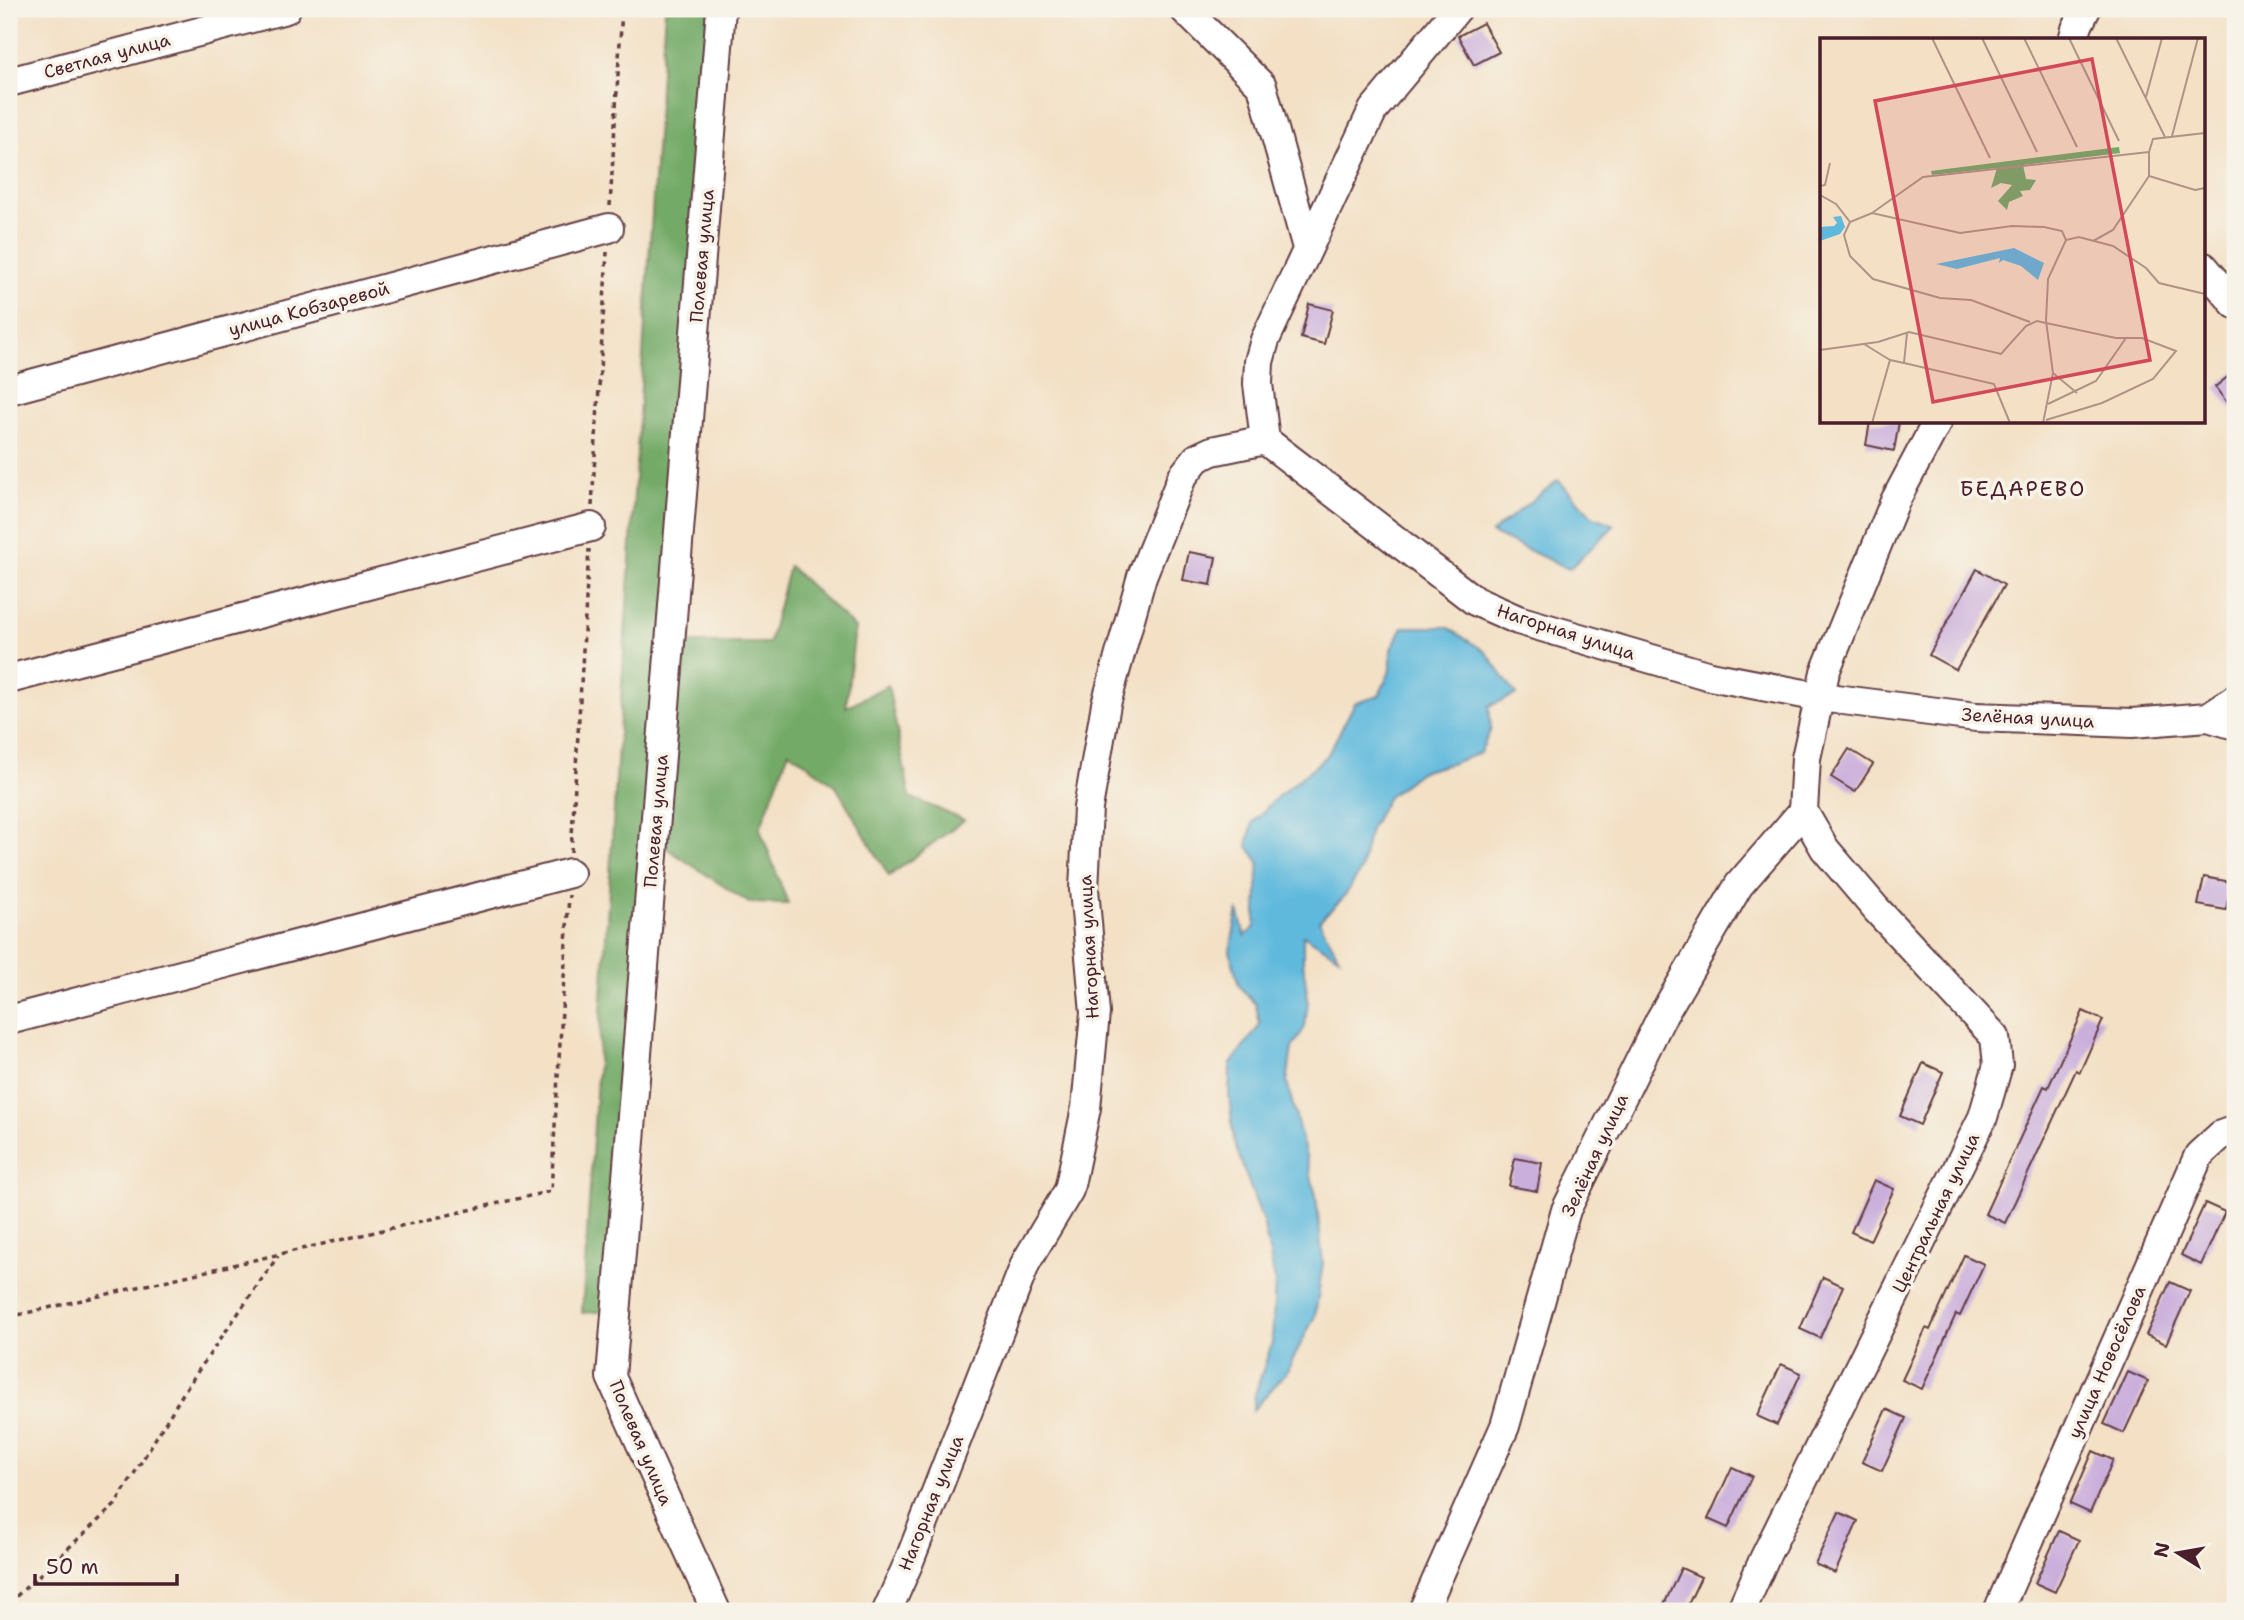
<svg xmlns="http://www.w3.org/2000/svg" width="2244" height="1620" font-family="'Shantell Sans',sans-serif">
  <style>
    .forest { fill: #73aa67; stroke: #5e6449; stroke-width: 2 }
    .water { fill: #5fb9dd; stroke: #546c84; stroke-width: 2 }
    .building { fill: #caafdc }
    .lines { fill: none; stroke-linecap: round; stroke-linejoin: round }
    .minor-casing { stroke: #633c42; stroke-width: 32 }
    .path { stroke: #633c42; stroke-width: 3.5; stroke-dasharray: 5 5; stroke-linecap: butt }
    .minor { stroke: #fff; stroke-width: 28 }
    .labels { text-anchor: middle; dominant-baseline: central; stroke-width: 7; stroke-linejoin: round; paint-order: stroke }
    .street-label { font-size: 18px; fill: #4a1f2b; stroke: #f7f3e8 }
    .quarter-label { font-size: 21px; letter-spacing: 2px; fill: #4a1f2b; stroke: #f7f3e8 }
    .inset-road { fill: none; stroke: #af9387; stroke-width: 2 }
    .view { fill: #d1495b; fill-opacity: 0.15; stroke: #d1495b; stroke-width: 3.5 }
    .inset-edge { fill: none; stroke: #4a1f2b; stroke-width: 3.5 }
  </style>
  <rect width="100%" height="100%" fill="#f7f3e8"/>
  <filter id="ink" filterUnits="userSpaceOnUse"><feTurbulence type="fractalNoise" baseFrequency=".0143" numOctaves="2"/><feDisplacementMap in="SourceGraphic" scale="14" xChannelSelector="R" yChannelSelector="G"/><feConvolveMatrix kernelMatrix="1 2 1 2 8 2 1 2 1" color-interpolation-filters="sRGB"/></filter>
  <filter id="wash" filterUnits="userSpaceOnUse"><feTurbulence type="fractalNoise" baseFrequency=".00686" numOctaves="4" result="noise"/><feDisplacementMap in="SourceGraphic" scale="28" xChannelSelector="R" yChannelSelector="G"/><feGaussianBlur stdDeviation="1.57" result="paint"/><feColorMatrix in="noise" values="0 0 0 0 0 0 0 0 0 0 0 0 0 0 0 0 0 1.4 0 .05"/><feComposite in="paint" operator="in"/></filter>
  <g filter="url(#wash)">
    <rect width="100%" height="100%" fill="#f3e0c5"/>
    <path class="forest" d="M665,9H711L664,643H769L789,566L855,628L846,707L888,685L910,797L964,820L889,876L835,785L789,751L760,829L788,904L749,903L645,834L613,1311L582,1313Z"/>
    <path class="water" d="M1558,480L1592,516L1615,525L1569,569L1491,533Z
      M1403,627H1447L1486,652L1516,695L1489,706L1491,729L1480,753L1453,763L1420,772L1388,797L1370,829L1361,870L1344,897L1319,921L1339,957L1303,935V963L1308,1000L1305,1027L1292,1048L1287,1082L1316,1196L1323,1263L1315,1316L1286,1373L1253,1410L1255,1394L1272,1343L1275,1280L1263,1222L1234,1142L1229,1095L1230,1065L1260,1025L1256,1005L1239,986L1230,951L1238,910L1245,936L1255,927L1259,862L1247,845L1253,822L1275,799L1327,756L1355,703L1379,696L1391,668V649Z"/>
    <g id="blocks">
      <path class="building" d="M1483,23L1499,52L1474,65L1458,36Z
        M1309,304L1333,310L1324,344L1301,338Z
        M2235,371V413L2215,387Z
        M1870,422H1899L1894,451L1866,445Z
        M1189,552L1216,557L1211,585L1183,580Z
        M1977,569L2004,585L1956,670L1929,655Z
        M1849,749L1873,764L1855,792L1831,777Z
        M2204,877L2231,882L2226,910L2198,905Z
        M2083,1011L2103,1020L2080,1072L2076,1070L2005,1223L1985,1214L2044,1086L2048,1088Z
        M1923,1063L1943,1072L1920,1125L1900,1116Z
        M1515,1158L1542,1163L1537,1191L1509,1186Z
        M1874,1180L1894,1189L1870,1241L1851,1232Z
        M2205,1203L2225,1212L2201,1265L2181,1255Z
        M1964,1255L1984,1264L1960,1316L1956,1314L1922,1389L1902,1380L1926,1328L1930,1330Z
        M1823,1277L1843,1286L1820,1338L1800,1329Z
        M2170,1282L2190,1291L2166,1344L2146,1335Z
        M1781,1364L1801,1373L1777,1425L1757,1416Z
        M2128,1372L2148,1381L2124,1433L2104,1424Z
        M1886,1409L1906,1418L1882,1471L1862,1462Z
        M2093,1451L2113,1460L2090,1513L2070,1504Z
        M1732,1467L1752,1476L1728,1528L1708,1519Z
        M1839,1512L1858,1521L1835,1573L1815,1564Z
        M2059,1531L2079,1540L2055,1592L2035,1583Z
        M1681,1568L1701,1577L1685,1611H1661Z"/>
    </g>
  </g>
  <g filter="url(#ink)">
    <use href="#blocks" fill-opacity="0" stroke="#633c42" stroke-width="2"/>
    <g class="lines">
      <defs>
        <path id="minor" d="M1184,9L1262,86L1307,248
          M1457,9L1373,110L1265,340L1259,362L1258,384L1265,440L1475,601L1518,620L1710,676L1820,697L1976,717L2132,723L2208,717L2235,725
          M2073,40L2076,29L2086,9
          M9,82L286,9
          M2204,267L2235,304
          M9,390L609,228
          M9,679L591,527
          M2208,717L2235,699
          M9,1020L570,873
          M716,1611L611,1377L721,9
          M887,1611L908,1564L1026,1262L1069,1190L1086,1108L1095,1013L1084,889L1088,808L1106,704L1142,576L1182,477L1197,458L1212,451L1265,440
          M1423,1611L1505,1426L1566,1210L1660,1020L1739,885L1803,811
          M1741,1611L1765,1557L1983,1117L1998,1065L1995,1037L1876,909L1825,849L1803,811L1806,758L1825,672L1895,501L1937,422
          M1998,1611L2199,1155L2221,1135L2235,1130"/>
      </defs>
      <use href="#minor" class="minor-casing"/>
      <path class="path" d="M610,206L622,9
        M592,506L607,252
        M571,852L589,549
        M9,1317L551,1191L569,895
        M9,1603L115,1505L187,1387L278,1256"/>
      <use href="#minor" class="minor"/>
    </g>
  </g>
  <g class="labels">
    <g class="street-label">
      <text transform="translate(107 56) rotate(-15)">Светлая улица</text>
      <text transform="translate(702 256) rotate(-85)">Полевая улица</text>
      <text transform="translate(309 309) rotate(-15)">улица Кобзаревой</text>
      <text transform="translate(1566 632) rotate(18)">Нагорная улица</text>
      <text transform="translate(2028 718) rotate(3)">Зелёная улица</text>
      <text transform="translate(656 821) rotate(-85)">Полевая улица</text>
      <text transform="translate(1089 947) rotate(-93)">Нагорная улица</text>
      <text transform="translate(1595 1155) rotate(-65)">Зелёная улица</text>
      <text transform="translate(1936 1213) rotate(-64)">Центральная улица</text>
      <text transform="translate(2107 1362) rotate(-66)">улица Новосёлова</text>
      <text transform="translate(641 1443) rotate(67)">Полевая улица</text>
      <text transform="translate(931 1503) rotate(-68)">Нагорная улица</text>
    </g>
    <g class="quarter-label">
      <text x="2023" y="489">БЕДАРЕВО</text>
    </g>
  </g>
  <g transform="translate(1820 38)">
    <rect width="385" height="385" fill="#f3e0c5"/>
    <path d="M299,109L300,115L203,127L206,141L216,142L210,152L200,153L203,158L189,164L187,172L178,163L192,147L181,145L171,150L177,130L112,137L111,133Z" fill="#73aa67"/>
    <path d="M21,178L25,189L20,196L0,203V189L14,188L17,185L13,179ZM194,210L224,225L218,242L201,228L183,222L179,225L180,220L137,231L116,226Z" fill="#5fb9dd"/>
    <path class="inset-road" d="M112,0L170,120M162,0L217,114M204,0L257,109M249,0L299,103M296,0L345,99M326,59L342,0M385,95L333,101L329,114V138L375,152L385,150M352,98L378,0M0,148L5,147L10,125M0,157L16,166L30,184M52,175L103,139L329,114M273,203L293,192L329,138M210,284L151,262L120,260L53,241L30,218L24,197L30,184L52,175L140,195L192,188L224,189L242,193L246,202M87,295L84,325L174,346L190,385M44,306L70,322M0,312L58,304L89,294L181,316L206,288L217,283L296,300H322L356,313L333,341L282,365L226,382M233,335L257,355M228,366L276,343L306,300M52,385L70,322L84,325M223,385L233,335L226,283L228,241L246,202L259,199L293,208L326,230L339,245L385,256"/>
    <path class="view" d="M272,21L330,322L113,364L55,63Z"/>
    <rect width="385" height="385" class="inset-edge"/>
  </g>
  <rect width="2244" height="1620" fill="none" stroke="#f7f3e8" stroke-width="35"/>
  <g transform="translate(2178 1553) rotate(281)" stroke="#f7f3e8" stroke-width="5" paint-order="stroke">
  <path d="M0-5L12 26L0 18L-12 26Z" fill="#4a1f2b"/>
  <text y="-10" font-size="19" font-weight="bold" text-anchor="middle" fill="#4a1f2b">N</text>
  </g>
  <path d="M35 1574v10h142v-10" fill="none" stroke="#4a1f2b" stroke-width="3.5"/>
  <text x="46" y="1574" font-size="21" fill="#4a1f2b" stroke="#f7f3e8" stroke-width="5" paint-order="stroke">50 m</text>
</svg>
